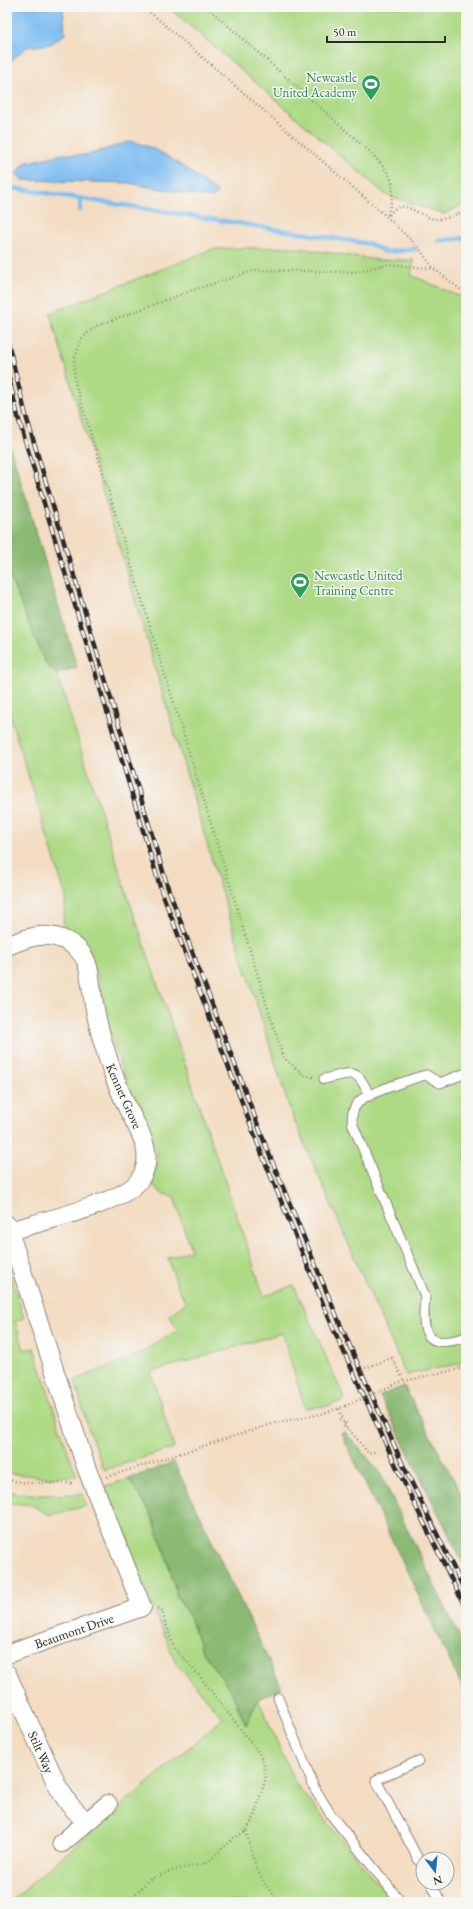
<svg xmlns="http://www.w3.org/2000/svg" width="473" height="1909" font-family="'EB Garamond',serif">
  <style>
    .green { fill: #aeda86; stroke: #6c8258 }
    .forest { fill: #8aba73; stroke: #5a724f }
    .water { fill: #7dbdf2; stroke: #54748e }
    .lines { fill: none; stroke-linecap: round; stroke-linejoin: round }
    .stream { stroke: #7dbdf2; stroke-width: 4.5 }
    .lane-casing { stroke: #8f8476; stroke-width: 11 }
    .street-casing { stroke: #8f8476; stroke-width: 20 }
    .path { stroke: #8f8476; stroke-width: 2.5; stroke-dasharray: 1 3; stroke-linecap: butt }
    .lane { stroke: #fff; stroke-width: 9 }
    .street { stroke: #fff; stroke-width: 18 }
    .rail-casing { stroke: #2b2b2b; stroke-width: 4.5 }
    .rail { stroke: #f6f6f2; stroke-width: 3; stroke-dasharray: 9; stroke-linecap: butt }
    .path-bridge { stroke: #8f8476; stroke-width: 2.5; stroke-dasharray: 1 3; stroke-linecap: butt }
    .labels { text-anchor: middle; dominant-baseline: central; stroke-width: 3; stroke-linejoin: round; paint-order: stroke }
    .leisure-label { font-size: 13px; fill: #27864d; stroke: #f6f6f2; text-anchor: end }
    .street-label { font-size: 13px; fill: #2b2b2b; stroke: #f6f6f2 }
  </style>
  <rect width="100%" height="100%" fill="#f6f6f2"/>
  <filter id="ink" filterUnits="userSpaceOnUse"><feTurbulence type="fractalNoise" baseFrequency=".025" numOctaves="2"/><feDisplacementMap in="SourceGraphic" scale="8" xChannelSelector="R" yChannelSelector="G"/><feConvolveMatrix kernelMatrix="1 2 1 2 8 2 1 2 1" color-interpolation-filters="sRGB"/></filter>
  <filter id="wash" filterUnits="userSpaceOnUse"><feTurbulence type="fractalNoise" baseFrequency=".012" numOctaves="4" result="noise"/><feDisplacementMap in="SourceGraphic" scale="16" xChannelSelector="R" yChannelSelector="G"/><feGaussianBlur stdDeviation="0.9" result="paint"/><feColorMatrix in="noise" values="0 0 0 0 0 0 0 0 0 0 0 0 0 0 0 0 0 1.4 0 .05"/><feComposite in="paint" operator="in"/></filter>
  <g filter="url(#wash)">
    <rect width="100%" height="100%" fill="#f3dcc1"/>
    <path class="green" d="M168,7H466V203L444,214L386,195Z
      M291,247L377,260H414L411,275L463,298L466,301V1362L406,1375L291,1113L219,884L50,313L213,249Z
      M7,570L46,665L57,674L128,897L264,1296L294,1285L345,1400L327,1406L305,1408L282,1333L151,1372L174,1448L104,1470L87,1425L75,1380L135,1356L178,1330L169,1315L186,1303L178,1287L168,1258L191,1250L174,1197L161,1193L148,1179L156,1168L157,1151L153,1146L145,1127L146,1120L136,1097L130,1093L103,1013L104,999L87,944L79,933L68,930L63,924L66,897L7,706Z
      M7,1263L24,1318L15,1321L24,1350L34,1348L61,1432L77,1476L46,1477L7,1473Z
      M129,1479L152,1516L166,1555L177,1596L191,1620L202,1651L231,1691L246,1725L258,1699L295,1783L393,1902H10L223,1718L175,1662L105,1486Z
      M7,1491L38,1495L82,1494L86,1506L50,1515L31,1505L7,1503Z"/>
    <path class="forest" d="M7,436L77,667L57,674L46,665L7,570Z
      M404,1386L466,1503V1569L380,1396Z
      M345,1432L379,1471L466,1650V1695L341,1433Z
      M174,1462L282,1688L258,1699L246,1725L231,1691L202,1651L191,1620L177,1596L166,1555L152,1516L129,1479Z"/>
    <path class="water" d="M7,7H63L65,34L51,44L27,47L9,62H7Z
      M131,141C164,149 191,173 218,193L212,198L128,183L23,180L16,174L25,163L62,154L88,155Z"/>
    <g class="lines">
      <path class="stream" d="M7,187L370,244L385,252L415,249
        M80,210L81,199
        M438,241L466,238"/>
    </g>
  </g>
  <g filter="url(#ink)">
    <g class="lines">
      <defs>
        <path id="lane" d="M466,1073L440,1083L426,1075C414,1078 369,1093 361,1100C353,1106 351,1116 353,1125L425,1296C422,1332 423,1351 466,1337
          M324,1079C351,1073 358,1066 369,1096
          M278,1698L314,1787L331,1815L401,1902
          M418,1761L376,1780L423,1868
          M431,1883L441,1902"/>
        <path id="street" d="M7,946C17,942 28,937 39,936C60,934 82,945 88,967C91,981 92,995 95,1009C99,1032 106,1054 114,1076C118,1087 123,1098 128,1109C140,1132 157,1157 138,1182C120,1204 39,1222 9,1231
          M7,1225L86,1467L142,1607L7,1654
          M7,1674L58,1787L69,1804L86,1822
          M62,1843L108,1804"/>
      </defs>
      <use href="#lane" class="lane-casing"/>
      <use href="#street" class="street-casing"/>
      <path class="path" d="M144,7L387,217L417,246L434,269L466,294
        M207,7L370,152C395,179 397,182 387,217
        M389,215C402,195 418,217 436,219C446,220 457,214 466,210
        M313,1077L304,1075L283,1057L75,383L74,362L81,339L96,326L193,290L256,270L353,272L389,264L434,269
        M365,1368L392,1358L404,1381
        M400,1382L466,1367
        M339,1409L342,1417L340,1418L342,1422L345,1421L347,1424L343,1425L345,1429L348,1428L369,1454L376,1451
        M107,1477L275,1423L325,1413L345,1406
        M7,1480L29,1483H74
        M246,1831C255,1862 256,1882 283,1902
        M127,1902L150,1879L175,1870L207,1863L234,1838L246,1831L253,1819L266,1778L264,1764L259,1753L198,1674L174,1648L161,1609L157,1608"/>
      <use href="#lane" class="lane"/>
      <use href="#street" class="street"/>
      <defs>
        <path id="rail" d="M7,338L26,416L168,888L267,1149L340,1324L403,1465L466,1593
          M7,369L18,417L161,890L261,1152L333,1328L397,1468L466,1609"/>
      </defs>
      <use href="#rail" class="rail-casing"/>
      <use href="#rail" class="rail"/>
      <path class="path-bridge" d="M345,1406L400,1382"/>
    </g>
  </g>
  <defs>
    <symbol id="stadium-pin" viewBox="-11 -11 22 30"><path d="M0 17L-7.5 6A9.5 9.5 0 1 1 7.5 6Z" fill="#2e9e5b" stroke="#f6f6f2"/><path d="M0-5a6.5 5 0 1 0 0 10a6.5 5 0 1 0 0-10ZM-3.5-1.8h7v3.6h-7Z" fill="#fff"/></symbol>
  </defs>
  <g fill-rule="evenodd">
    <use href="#stadium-pin" x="360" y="73" width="22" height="30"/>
    <use href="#stadium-pin" x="289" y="571" width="22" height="30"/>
  </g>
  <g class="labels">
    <g class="leisure-label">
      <text x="357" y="77">Newcastle<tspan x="357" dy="15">United Academy</tspan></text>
      <text x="314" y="575" text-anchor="start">Newcastle United<tspan x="314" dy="15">Training Centre</tspan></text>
    </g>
    <g class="street-label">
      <text transform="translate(124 1096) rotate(66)">Kennet Grove</text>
      <text transform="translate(74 1631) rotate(-19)">Beaumont Drive</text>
      <text transform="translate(41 1752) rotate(66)">Stilt Way</text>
    </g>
  </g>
  <rect width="473" height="1909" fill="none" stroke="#f6f6f2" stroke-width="24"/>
  <g transform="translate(435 1871) rotate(164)"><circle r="19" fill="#f6f6f2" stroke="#a5a5a2"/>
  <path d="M0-3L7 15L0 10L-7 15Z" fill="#1f6fb2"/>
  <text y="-6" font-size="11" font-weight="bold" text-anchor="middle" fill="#2b2b2b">N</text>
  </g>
  <path d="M327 36v6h118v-6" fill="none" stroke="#2b2b2b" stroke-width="2"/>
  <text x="333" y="36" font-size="12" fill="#2b2b2b" stroke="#f6f6f2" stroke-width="3" paint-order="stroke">50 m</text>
</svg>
